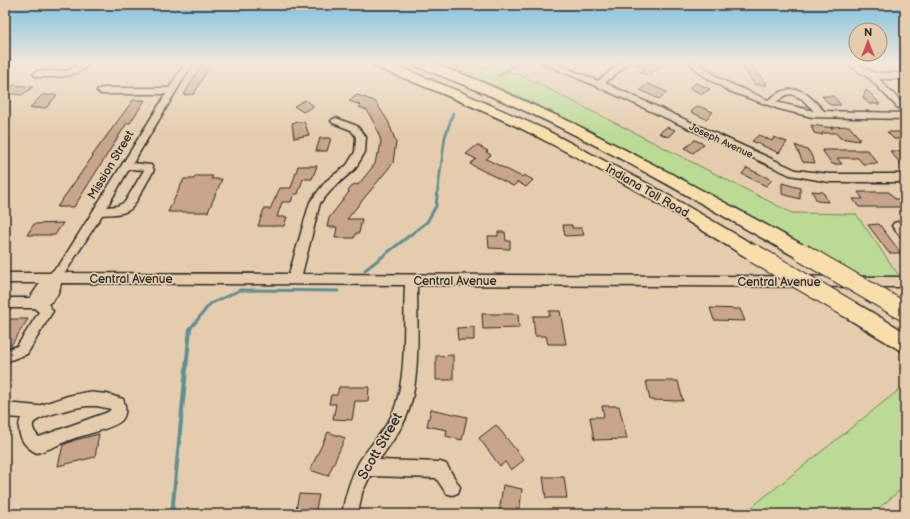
<svg xmlns="http://www.w3.org/2000/svg" width="910" height="519" font-family="'Balsamiq Sans',sans-serif">
  <style>
    .green { fill: #b9db94; stroke: #728360 }
    .lines { fill: none; stroke-linecap: round; stroke-linejoin: round }
    .stream-far2 { stroke: #5e8f92; stroke-width: 2.5 }
    .stream-far1 { stroke: #5e8f92; stroke-width: 3 }
    .stream { stroke: #5e8f92; stroke-width: 4 }
    .building { fill: #c8a58a; stroke: #2b2b2b }
    .minor-casing { stroke: #2b2b2b; stroke-width: 3 }
    .highway-casing { stroke: #2b2b2b; stroke-width: 3 }
    .minor { fill: #e5ccad; fill-rule: evenodd }
    .highway { fill: #f8deab; fill-rule: evenodd }
    .highway-bridge-casing { stroke: #2b2b2b; stroke-width: 20; stroke-linecap: butt }
    .highway-bridge { stroke: #f8deab; stroke-width: 18 }
    .labels { text-anchor: middle; dominant-baseline: central; stroke-width: 3.5; stroke-linejoin: round; paint-order: stroke }
    .far-street-label { font-size: 10px; fill: #2b2b2b; stroke: #e5ccad }
    .street-label { font-size: 12px; fill: #2b2b2b; stroke: #e5ccad }
    .near-street-label { font-size: 14px; fill: #2b2b2b; stroke: #e5ccad }
  </style>
  <rect width="100%" height="100%" fill="#e5ccad"/>
  <filter id="ink" filterUnits="userSpaceOnUse"><feTurbulence type="fractalNoise" baseFrequency=".025" numOctaves="2"/><feDisplacementMap in="SourceGraphic" scale="8" xChannelSelector="R" yChannelSelector="G"/><feConvolveMatrix kernelMatrix="1 2 1 2 8 2 1 2 1" color-interpolation-filters="sRGB"/></filter>
  <g filter="url(#ink)">
    <path class="green" d="M436,63H469L521,75L792,213L856,214L900,277H860C802,245 743,213 685,181C604,137 523,94 436,63Z
      M905,385V486L872,514H743Z"/>
    <g class="lines">
      <path class="stream-far2" d="M498,76L518,63
        M439,181L445,137L453,113"/>
      <path class="stream-far1" d="M365,270L427,222L436,206L439,180
        M190,329L210,304L240,290L338,291"/>
      <path class="stream" d="M172,514L190,328"/>
    </g>
    <path class="building" d="M202,63H211L194,94L184,95Z
      M665,63L649,76L640,72L646,68L635,64Z
      M740,63H750L767,85H755Z
      M696,83L710,89L702,94L689,88Z
      M648,84L667,92L659,99L640,90Z
      M14,85L33,87L22,95L5,93V91Z
      M866,90L872,95L880,104H869L863,97Z
      M42,95H57L46,108H30Z
      M357,95L375,101L388,121L396,142L393,163L347,219H362L359,233H356L354,238H335L337,227H327L329,218L349,192L348,191L354,184L358,185L375,164L377,154H379L381,141L376,127L367,110L359,107L361,105L349,101Z
      M822,96H833L841,105H830Z
      M133,100H145L130,123H127L74,207H57L93,156H92Z
      M305,100L314,106L303,112L294,106Z
      M698,106L713,112L706,119L691,112Z
      M304,121L309,135L294,138L292,123Z
      M811,125L833,128L831,127L849,126L860,139H858L859,141L840,138L836,133H822L823,135L814,133Z
      M667,127L675,130L668,137L659,133Z
      M887,132H905V139H894Z
      M759,135L772,141L774,137L787,142L779,153L752,141Z
      M320,138H331L327,151H316Z
      M695,140L704,144L693,153L685,148Z
      M477,145L488,151L486,152L491,155L486,159L522,177L524,175L533,180L526,187L518,182L513,186L470,164L476,159L466,154Z
      M795,145L809,151L815,163L803,162Z
      M822,150H867L878,163L863,164L858,158H837L842,164H832Z
      M890,151H902L905,154V169Z
      M298,166H317L312,179H303L298,194H294L291,202H282L277,217H287L284,226H258L264,209H270L280,188H291Z
      M747,168L772,180L766,186L742,174Z
      M195,176H213L211,179H222L208,212H168L184,179H194Z
      M782,183L800,188V199L782,194Z
      M812,191L823,192L828,202L817,201Z
      M858,192H889L895,199H905V207H859L853,199H863Z
      M63,223L55,235H27L34,224Z
      M879,224L901,253H889L868,225Z
      M563,225H572V228H582L584,235L565,236Z
      M498,232H505L506,241H510V249L489,248L488,236H498Z
      M710,308L740,309L745,321L714,320Z
      M549,311H560L566,344H548L546,336H535L533,316H550Z
      M482,314H518L519,328L483,329Z
      M5,319H28L10,347L5,348Z
      M474,327V340H458L457,328Z
      M453,355V380H436V356Z
      M646,381H678L683,401L650,400Z
      M339,387H369L368,401H355L352,420L333,419L336,404H329L331,395H337Z
      M602,406H619L627,439L594,440L590,417H604Z
      M431,409L467,417L462,440L446,436L447,430L427,426Z
      M496,425L524,460L511,470L505,462L500,466L479,438Z
      M328,432L345,438L328,476L310,470Z
      M99,434L95,457L58,466L63,445L75,440Z
      M543,477H564L567,498H546Z
      M503,485L522,489L519,514H499Z
      M299,494L319,495L315,514H295Z"/>
    <g class="lines">
      <defs>
        <path id="minor" d="M81,63H90C76,79 56,77 37,77L33,74L37,71H68Z
          M185,63H193L133,163L151,165L154,170L134,205C128,215 113,214 102,215L65,273L289,274L310,202L326,181L347,165L355,152L356,137L351,130L333,123L331,121L333,119L336,118L357,126L366,137L365,152L355,169L334,187L320,203L302,274L905,277V287L417,285C417,324 422,390 403,424C396,437 387,449 379,460L440,462L446,464L460,487L458,493L452,495L446,493L436,478L370,476L362,493L358,514H342C345,496 350,479 359,462C369,446 384,432 392,415C408,379 403,324 405,285L61,283C60,292 55,300 48,304L53,311L27,354L5,362V350L17,346L39,312L34,308H5V298H30L40,283H5V273H50L60,264L166,94H101L97,91L101,88H169ZM129,169L144,170L125,202L117,206L107,207Z
          M542,63H554L598,81L620,63H629L605,83L796,170L829,174H905V182H829L790,175L596,86Z
          M690,63H699L720,79L768,100C794,80 805,90 824,111L903,113L869,78L845,63H856L874,73H905V79H879L905,106V119L812,117L779,109L729,91L701,74ZM791,94L802,99L814,111L776,102L786,95Z
          M898,222L905,226V238L901,237L892,226L894,223Z
          M87,392L107,394L123,399C126,406 127,413 122,420C115,428 83,435 72,439C60,444 50,449 37,453C23,447 15,433 21,418L5,417V403L38,406L68,396ZM87,406H97L111,409L108,412L39,437C35,433 29,425 36,421C44,415 77,407 87,406Z"/>
        <path id="highway" d="M371,63H389L463,93L544,129L654,187L761,249L764,254L761,259L755,261L749,259C678,215 608,172 534,135C482,109 427,87 373,66Z
          M414,63H432L475,79L573,123L668,172L809,248L812,253L809,258L803,260L797,258C720,214 643,169 563,129C515,105 466,85 416,66Z
          M849,301L856,303L905,332V352L898,349L842,315L839,309L842,303Z"/>
      </defs>
      <use href="#minor" class="minor-casing"/>
      <use href="#highway" class="highway-casing"/>
      <use href="#minor" class="minor"/>
      <use href="#highway" class="highway"/>
      <defs>
        <path id="highway-bridge" d="M803,253L905,312
          M755,254L849,309"/>
      </defs>
      <use href="#highway-bridge" class="highway-bridge-casing"/>
      <use href="#highway-bridge" class="highway-bridge"/>
    </g>
  </g>
  <linearGradient id="sky" x2="0" y2="1"><stop stop-color="#7ec0e1"/><stop offset="0.46" stop-color="#f3e8da"/><stop offset="1" stop-color="#f3e8da" stop-opacity="0"/></linearGradient>
  <rect width="910" height="136" fill="url(#sky)"/>
  <g class="labels">
    <g class="far-street-label">
      <text transform="translate(721 141) rotate(25)">Joseph Avenue</text>
    </g>
    <g class="street-label">
      <text transform="translate(111 165) rotate(-59)">Mission Street</text>
      <text transform="translate(647 191) rotate(30)">Indiana Toll Road</text>
      <text x="131" y="279">Central Avenue</text>
      <text x="455" y="281">Central Avenue</text>
      <text x="779" y="282">Central Avenue</text>
    </g>
    <g class="near-street-label">
      <text transform="translate(380 446) rotate(-60)">Scott Street</text>
    </g>
  </g>
  <rect width="910" height="519" fill="none" stroke="#e5ccad" stroke-width="20"/>
  <rect x="10" y="10" width="890" height="499" fill="none" stroke="#2b2b2b" stroke-width="1.5" filter="url(#ink)"/>
  <g transform="translate(868 42)"><circle r="19" fill="#e5ccad" stroke="#9b8c79"/>
  <path d="M0-3L7 15L0 10L-7 15Z" fill="#d1495b"/>
  <text y="-6" font-size="11" font-weight="bold" text-anchor="middle" fill="#2b2b2b">N</text>
  </g>
</svg>
